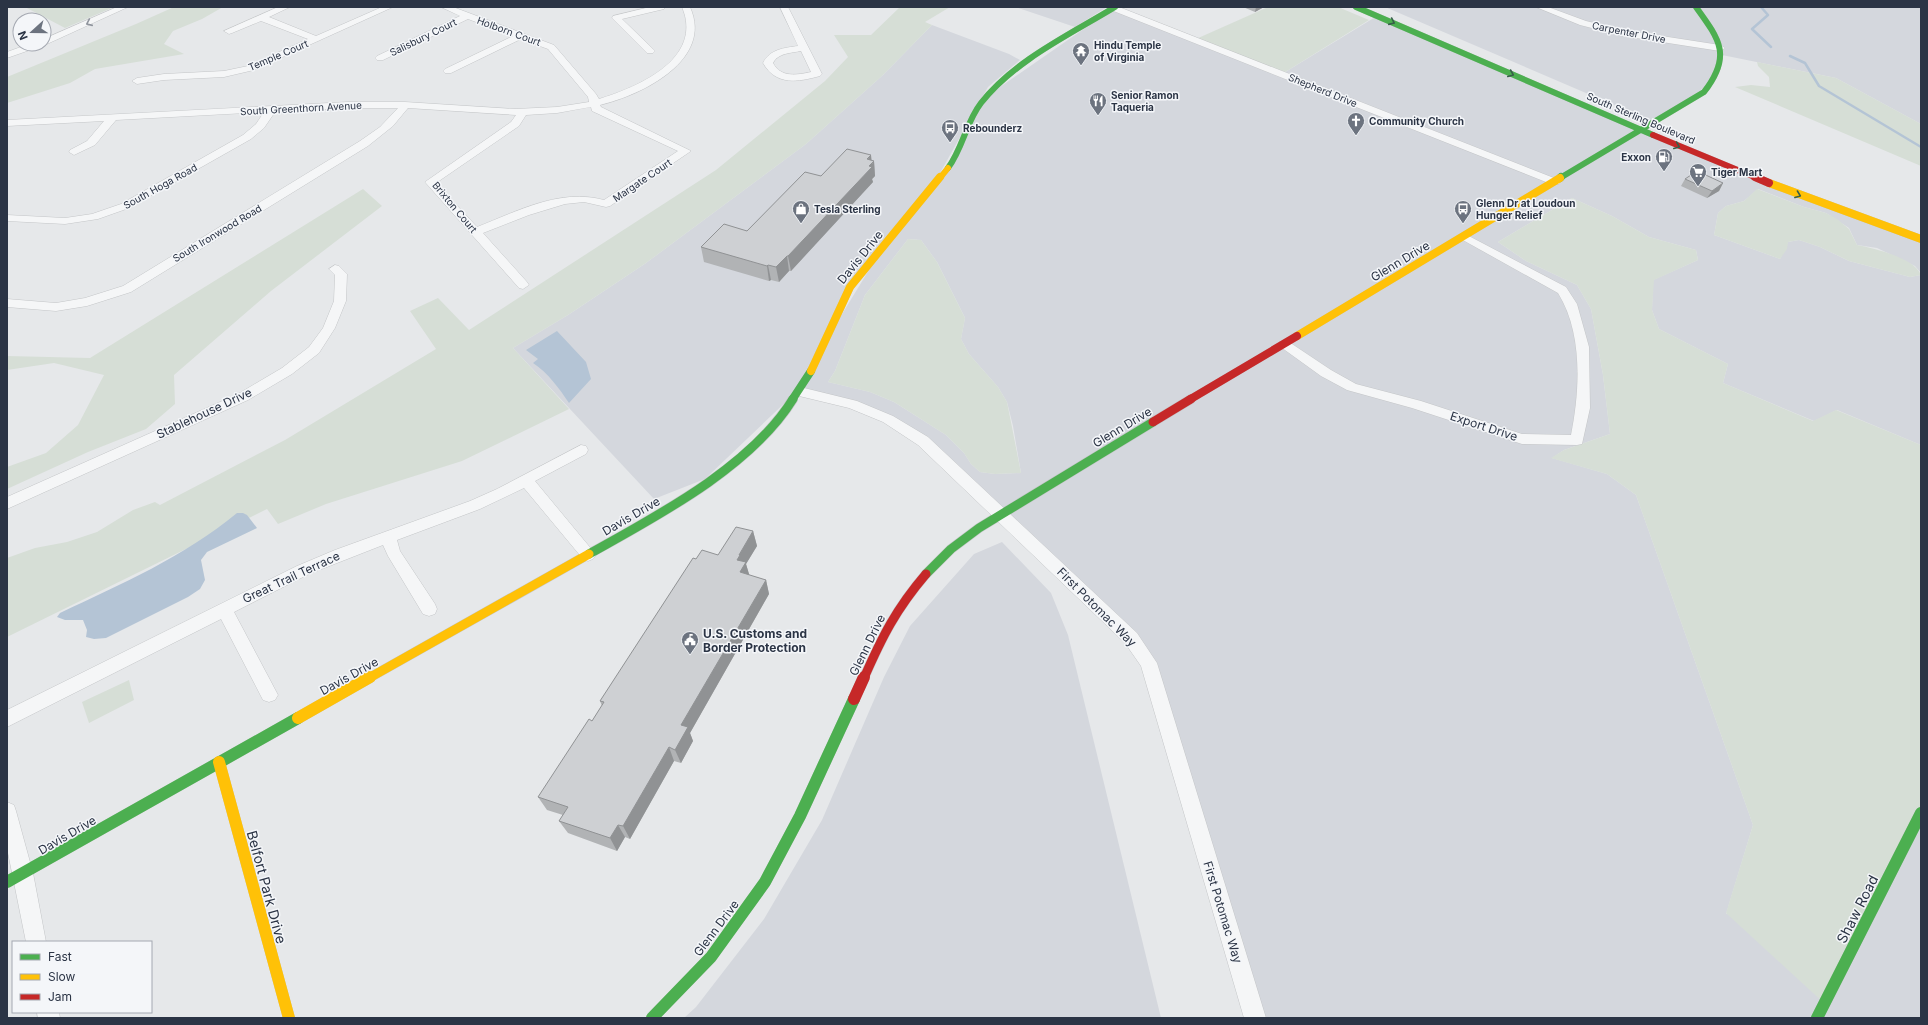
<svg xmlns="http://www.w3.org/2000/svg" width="1928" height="1025" font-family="Inter,sans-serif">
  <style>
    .built { fill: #d4d7dd; fill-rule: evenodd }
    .green { fill: #d6ded6 }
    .water { fill: #b4c4d5 }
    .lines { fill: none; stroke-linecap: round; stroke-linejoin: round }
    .stream { stroke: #b4c4d5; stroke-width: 2.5 }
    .street-casing { stroke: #c4c6c8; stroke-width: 1 }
    .fast-far3-casing { stroke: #c4c6c8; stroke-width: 6 }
    .fast-far2-casing { stroke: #c4c6c8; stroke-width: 8 }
    .fast-far1-casing { stroke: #c4c6c8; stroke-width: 10 }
    .fast-casing { stroke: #c4c6c8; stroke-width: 12 }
    .slow-far3-casing { stroke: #c4c6c8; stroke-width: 6 }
    .slow-far2-casing { stroke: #c4c6c8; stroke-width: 8 }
    .slow-far1-casing { stroke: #c4c6c8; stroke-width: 10 }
    .slow-casing { stroke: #c4c6c8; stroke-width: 12 }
    .jam-far3-casing { stroke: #c4c6c8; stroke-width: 6 }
    .jam-far2-casing { stroke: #c4c6c8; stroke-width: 8 }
    .jam-far1-casing { stroke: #c4c6c8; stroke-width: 10 }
    .jam-casing { stroke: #c4c6c8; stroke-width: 12 }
    .street { fill: #f5f6f7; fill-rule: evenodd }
    .fast-far3 { stroke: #4caf50; stroke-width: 6 }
    .fast-far2 { stroke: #4caf50; stroke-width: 8 }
    .fast-far1 { stroke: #4caf50; stroke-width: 9 }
    .fast { stroke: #4caf50; stroke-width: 12 }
    .slow-far3 { stroke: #ffc107; stroke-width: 6 }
    .slow-far2 { stroke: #ffc107; stroke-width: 8 }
    .slow-far1 { stroke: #ffc107; stroke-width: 9 }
    .slow { stroke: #ffc107; stroke-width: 12 }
    .jam-far3 { stroke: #c62828; stroke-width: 6 }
    .jam-far2 { stroke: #c62828; stroke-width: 8 }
    .jam-far1 { stroke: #c62828; stroke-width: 9 }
    .jam { stroke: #c62828; stroke-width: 12 }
    .wall { fill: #b1b3b5 }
    .shaded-wall { fill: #909294 }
    .building { fill: #ced0d3; stroke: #909294 }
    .oneway { stroke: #375f49 }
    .oneway2 { stroke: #90959e }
    .labels { text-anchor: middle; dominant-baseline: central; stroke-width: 3; stroke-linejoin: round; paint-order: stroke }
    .far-street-label { font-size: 10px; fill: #2b3445; stroke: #f4f6f9 }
    .far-poi-label { font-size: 10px; font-weight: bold; fill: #2b3445; stroke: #f4f6f9; text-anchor: start }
    .street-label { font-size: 12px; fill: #2b3445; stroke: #f4f6f9 }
    .poi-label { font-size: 12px; font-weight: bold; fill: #2b3445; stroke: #f4f6f9; text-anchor: start }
    .near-street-label { font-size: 14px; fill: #2b3445; stroke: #f4f6f9 }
  </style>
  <rect width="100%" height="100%" fill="#e6e8ea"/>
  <path class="built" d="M1015,7H1107L1075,27Z
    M1385,7H1921V124L1836,78L1722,55L1716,79L1656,123Z
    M1114,8L1282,74L1377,16L1641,131L1921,239V273L1915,266L1877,248L1857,245L1849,228L1826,213L1804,207L1758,189L1744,201L1726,206L1718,213L1714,235L1780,259L1788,242L1799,240L1820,247L1849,261L1910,277L1921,275V445L1837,410L1814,421L1723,383L1728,364L1659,329L1652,310L1653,280L1698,260L1696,250L1649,237L1612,216L1572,198L1498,242L1526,261L1577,285L1591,309L1603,375L1610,434L1564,450L1552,458L1607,474L1636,495L1753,825L1726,914L1921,813V1018H1255L1149,663L1001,513L888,419L800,392L842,300L940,179L987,96ZM908,239L921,240L937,262L965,318L961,339L969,354L998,387L1007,402L1013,426L1021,473L995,474L980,472L971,464L964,453L946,435L894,402L870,392L828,382L835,371L865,295Z
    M932,25L1009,54L1020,60L988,87L940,173L894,229L792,396L705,479L654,499L513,348L568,315L646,263L806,144L883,75Z
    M1002,542L1051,593L1068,635L1161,1018H684L696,1007L764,919L822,820L884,677L910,626L974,554Z"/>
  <path class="green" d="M25,7H114L65,28Z
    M174,7H223L202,19L173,31L164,44L184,54L95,69L70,83L7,103V77L136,24Z
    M900,7H950L925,22L932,25L883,75L806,144L646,263L568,315L513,348L569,409L462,461L326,504L278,524L267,509L7,637V558L35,548L67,542L97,532L133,510L155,502L160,505L285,440L436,349L410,311L438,298L469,330L716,170L825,81L848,57L834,35H871Z
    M1268,7H1338L1369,20L1282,74L1196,39Z
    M1757,62L1836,78L1921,124V166L1735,87L1751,85L1770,87L1769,77L1758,66Z
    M363,189L382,206L271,291L174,375L175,404L146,429L88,452L7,489V467L46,453L78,425L104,375L54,363L7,370V356L90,358Z
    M1757,189L1804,207L1826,213L1837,219L1849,229L1857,245C1873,248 1915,258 1921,275L1910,277L1849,261L1820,247L1799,240L1788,242L1787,249L1780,259L1714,235L1718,213L1726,206L1744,201Z
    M1572,198L1612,216L1649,237L1696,250L1698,260L1654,280L1652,310L1659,329L1728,364L1723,383L1813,421L1836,410L1921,445V813L1825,1004L1726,913L1753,825L1636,495L1607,474L1551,458L1564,450L1610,434L1603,375L1591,309L1577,285L1526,261L1498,242Z
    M908,239L921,240L937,262L965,318L961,339L969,354L998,387L1007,402L1021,473L995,474L980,472L971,464L964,453L946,435L894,402L870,392L828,382L835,371L865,295Z
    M129,680L134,700L89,723L82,702Z"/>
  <path class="water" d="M557,331L586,362L591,379L569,403C559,388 548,373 533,363L538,359L526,350Z
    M237,513H243L247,515L257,528L207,552L201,560L205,580L200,589L188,597L106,638L94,639L86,637L87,630L83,620H65L57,617L60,613C121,584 184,557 237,513Z"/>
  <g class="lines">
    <path class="stream" d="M1761,7L1768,15L1752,29L1771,47
      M1790,56L1805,63L1819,86L1921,147"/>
    <defs>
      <path id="street" d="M117,7H128L47,44L7,58V52L29,44H44V39Z
        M278,7H290L269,17L316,36L382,7H393L254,70L224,77L164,80L137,84L132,81L137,78L164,74L224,71L248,66L308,39L261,21L232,33L229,34L224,31Z
        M441,7H453L554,45L596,94L599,99C638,87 704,59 682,7H690C714,60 642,95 600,105L601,107L691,151L610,206L606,207L584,202L565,204L529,215L483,233L527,282L529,285L523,289L519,288L425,182L511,122L516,115L408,108L393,126L368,146L131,292L87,306L56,311L7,307V299L56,303L85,298L123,286L360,141L380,127L398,108H348L275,112L264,128L251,139L129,208L98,219L65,224L7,221V215L65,218L92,214L121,204L243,135L256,124L264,112L116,120L95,145L74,155L69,152L70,150L87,141L104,121L7,126V120L348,102H405L515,109L557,107L589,102L588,97L548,49L521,39L451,73H445L443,71L445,69L513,36L468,19L383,60H377L375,58L377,56L460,16ZM591,107L592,111L678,151L604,200C560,188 518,211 477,227L436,183L519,126L526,115L557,113Z
        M650,7H665L664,9L622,19L653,49L655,51L653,53H647L612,18L613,16Z
        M780,7H788L822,74L820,76C798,82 776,86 763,63C770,49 784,48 798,46ZM801,51L811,72C797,75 781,78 773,63C778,53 791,53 801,51Z
        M1110,7H1119L1559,180L1560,182L1559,184H1551L1111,10Z
        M1536,7H1548L1586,21L1623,30L1720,45L1725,48L1720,51L1623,36L1580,25Z
        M1465,234L1566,287L1577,304L1589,347L1590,408L1582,444L1577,445L1522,444L1412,408L1347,390L1321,376L1278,345L1279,342H1289L1331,370L1356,384L1421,401L1522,434L1571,435C1580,390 1583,333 1558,293L1461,239L1459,237Z
        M335,265L339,266L347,274L346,301L335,328L319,353L292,374L248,400L7,509V497L238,394L282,368L309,347L323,328L334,301L335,275L329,269Z
        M800,387L857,401L893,416L928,437L1137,633L1157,663L1266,1018H1244L1141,666L1125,643L918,445L883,422L849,408L795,395L793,392L795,389Z
        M581,445L586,446L588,450L586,454L535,481L593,551L596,555L593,559L588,561L583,559L524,488L480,509L397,540L400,551L435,604L437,609L435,614L429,616L423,614L388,556L383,545L309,574L234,612L278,695L275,700L269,702L263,700L221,619L7,727V710L297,566L335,550L470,501L497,489Z
        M7,802L14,805L16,811L33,873L46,942H26L7,848Z
        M37,1012H59L60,1018H38Z"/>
      <path id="fast-far3" d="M1356,7L1653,135
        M948,168C963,148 966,122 981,103C1015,60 1069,35 1115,7
        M1560,178L1704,92C1732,56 1720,40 1696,7"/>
      <path id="fast-far2" d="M1560,178L1561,177
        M792,400L811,371"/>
      <path id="fast-far1" d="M589,554C657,516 751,467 793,399
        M926,574L951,549L979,528L1153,422"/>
      <path id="fast" d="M7,882L298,718
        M652,1018L711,957L765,882L800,816L854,699
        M1817,1018L1921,813"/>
      <path id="slow-far3" d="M940,178L948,168"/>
      <path id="slow-far2" d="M1769,183L1921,239
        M1297,336L1560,178
        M811,371L850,287L940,177"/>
      <path id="slow-far1" d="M369,678L589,554"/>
      <path id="slow" d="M298,718L370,677
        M219,762L289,1018"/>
      <path id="jam-far3" d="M1653,135L1757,178"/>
      <path id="jam-far2" d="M1755,177L1769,183
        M1189,400L1297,336"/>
      <path id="jam-far1" d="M1153,422L1191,399
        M864,678C882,637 896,609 926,574"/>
      <path id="jam" d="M854,699L864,677"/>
    </defs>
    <use href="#street" class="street-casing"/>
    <use href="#fast-far3" class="fast-far3-casing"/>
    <use href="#fast-far2" class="fast-far2-casing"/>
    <use href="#fast-far1" class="fast-far1-casing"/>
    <use href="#fast" class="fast-casing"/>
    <use href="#slow-far3" class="slow-far3-casing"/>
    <use href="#slow-far2" class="slow-far2-casing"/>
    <use href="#slow-far1" class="slow-far1-casing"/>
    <use href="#slow" class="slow-casing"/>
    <use href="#jam-far3" class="jam-far3-casing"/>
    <use href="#jam-far2" class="jam-far2-casing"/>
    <use href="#jam-far1" class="jam-far1-casing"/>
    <use href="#jam" class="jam-casing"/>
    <use href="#street" class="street"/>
    <use href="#fast-far3" class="fast-far3"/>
    <use href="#fast-far2" class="fast-far2"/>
    <use href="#fast-far1" class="fast-far1"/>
    <use href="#fast" class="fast"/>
    <use href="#slow-far3" class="slow-far3"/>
    <use href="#slow-far2" class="slow-far2"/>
    <use href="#slow-far1" class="slow-far1"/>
    <use href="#slow" class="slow"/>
    <use href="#jam-far3" class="jam-far3"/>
    <use href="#jam-far2" class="jam-far2"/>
    <use href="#jam-far1" class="jam-far1"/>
    <use href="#jam" class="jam"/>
  </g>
  <path class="wall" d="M1243,7H1264L1255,12Z
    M871,160L874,161L875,176L872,179L873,182L791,271H789L779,282L771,280L769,281L704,262L701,247L747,231L821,176Z
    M1685,179L1723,183L1719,191L1707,198L1681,186Z
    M753,531L757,546L746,564L749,575L766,580L769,594L690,733L693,741L681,763L674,761L630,839L625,837L617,851L568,833L559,821L563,815L547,810L538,797L592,721L602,706L600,701L696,559L718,555Z"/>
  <path class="shaded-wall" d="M1256,7H1264L1255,12Z
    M871,155L872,164L874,161L875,176L872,179L873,182L791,271L788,256Z
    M1723,183L1719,191L1707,198L1712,191Z
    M787,256L789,271L779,282L776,267Z
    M768,265L771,280L769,281L767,266Z
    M753,531L757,546L746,564L750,577L740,572L737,560L739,555Z
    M766,580L769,594L690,733L693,741L681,763L675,750L681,725Z
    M669,747L674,761L630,839L623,826Z
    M618,825L625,837L617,851L610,838Z"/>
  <path class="building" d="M847,149L871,155L867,159L874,161L869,166L872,167L788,256H787L776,267L768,265L767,266L701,247L724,224L747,231L805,172L821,176Z
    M1697,171L1723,183L1712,191L1685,179Z
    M736,527L753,531L739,555H740L737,560L746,562L740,572L766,580L681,725L688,727L675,750L669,747L623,826L618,825L610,838L559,821L568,807L538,797L589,719L592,721L604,702L600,701L693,558L696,559L702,550L718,555Z"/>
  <defs><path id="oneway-chevron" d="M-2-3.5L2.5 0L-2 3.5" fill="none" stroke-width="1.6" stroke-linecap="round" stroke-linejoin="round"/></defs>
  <g class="oneway">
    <use href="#oneway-chevron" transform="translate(1392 22) rotate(24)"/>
    <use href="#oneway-chevron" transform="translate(1511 74) rotate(23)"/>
    <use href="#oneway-chevron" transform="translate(1677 146) rotate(23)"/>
    <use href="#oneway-chevron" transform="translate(1798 195) rotate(21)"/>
  </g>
  <use class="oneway2" href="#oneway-chevron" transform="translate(89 23) rotate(156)"/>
  <defs>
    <symbol id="temple-pin" viewBox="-11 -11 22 30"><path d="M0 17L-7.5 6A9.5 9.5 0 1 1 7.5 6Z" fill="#6c737f" stroke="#f4f6f9"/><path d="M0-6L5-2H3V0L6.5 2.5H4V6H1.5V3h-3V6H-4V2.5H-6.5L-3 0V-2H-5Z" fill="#fff"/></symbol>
    <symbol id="restaurant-pin" viewBox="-11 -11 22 30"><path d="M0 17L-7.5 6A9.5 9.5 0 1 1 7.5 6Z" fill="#6c737f" stroke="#f4f6f9"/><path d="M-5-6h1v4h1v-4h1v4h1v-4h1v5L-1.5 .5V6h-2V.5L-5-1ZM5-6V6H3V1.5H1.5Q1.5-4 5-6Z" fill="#fff"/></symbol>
    <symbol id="church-pin" viewBox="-11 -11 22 30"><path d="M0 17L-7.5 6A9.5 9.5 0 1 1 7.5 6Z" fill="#6c737f" stroke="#f4f6f9"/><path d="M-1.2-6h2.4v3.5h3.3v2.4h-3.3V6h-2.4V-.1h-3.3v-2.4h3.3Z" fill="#fff"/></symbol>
    <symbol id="bus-pin" viewBox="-11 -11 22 30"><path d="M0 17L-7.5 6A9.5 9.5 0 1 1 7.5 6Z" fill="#6c737f" stroke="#f4f6f9"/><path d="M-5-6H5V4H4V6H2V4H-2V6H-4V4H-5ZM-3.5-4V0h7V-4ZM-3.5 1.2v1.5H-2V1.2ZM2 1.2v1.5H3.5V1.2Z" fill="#fff"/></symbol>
    <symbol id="fuel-pin" viewBox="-11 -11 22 30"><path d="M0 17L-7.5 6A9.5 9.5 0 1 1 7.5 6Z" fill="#6c737f" stroke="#f4f6f9"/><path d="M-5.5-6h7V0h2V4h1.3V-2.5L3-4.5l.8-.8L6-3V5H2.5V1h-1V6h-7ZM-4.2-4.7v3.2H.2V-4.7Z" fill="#fff"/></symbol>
    <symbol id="supermarket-pin" viewBox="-11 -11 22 30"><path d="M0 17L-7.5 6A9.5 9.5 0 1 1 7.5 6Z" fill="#6c737f" stroke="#f4f6f9"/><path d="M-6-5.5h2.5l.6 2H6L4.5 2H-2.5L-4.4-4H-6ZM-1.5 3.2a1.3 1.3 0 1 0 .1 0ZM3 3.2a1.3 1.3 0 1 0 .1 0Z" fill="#fff"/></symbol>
    <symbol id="shop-pin" viewBox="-11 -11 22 30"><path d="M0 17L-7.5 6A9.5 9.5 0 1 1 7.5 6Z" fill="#6c737f" stroke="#f4f6f9"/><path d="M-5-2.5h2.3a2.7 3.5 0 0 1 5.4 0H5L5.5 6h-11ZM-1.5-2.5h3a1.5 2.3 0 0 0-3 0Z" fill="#fff"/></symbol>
    <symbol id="civic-pin" viewBox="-11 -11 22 30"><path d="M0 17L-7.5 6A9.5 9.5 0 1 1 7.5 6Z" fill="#6c737f" stroke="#f4f6f9"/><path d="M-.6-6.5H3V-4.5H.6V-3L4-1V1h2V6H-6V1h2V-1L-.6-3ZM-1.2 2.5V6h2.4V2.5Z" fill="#fff"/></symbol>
  </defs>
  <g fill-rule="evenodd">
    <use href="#temple-pin" x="1071" y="41" width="20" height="27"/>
    <use href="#restaurant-pin" x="1088" y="91" width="20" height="27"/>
    <use href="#church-pin" x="1346" y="111" width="20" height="27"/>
    <use href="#bus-pin" x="940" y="118" width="20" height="27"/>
    <use href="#fuel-pin" x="1654" y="147" width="20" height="27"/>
    <use href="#supermarket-pin" x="1688" y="162" width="20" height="27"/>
    <use href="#shop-pin" x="791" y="199" width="20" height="27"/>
    <use href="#bus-pin" x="1453" y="199" width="20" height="27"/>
    <use href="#civic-pin" x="680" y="630" width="20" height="27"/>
  </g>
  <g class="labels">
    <g class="far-street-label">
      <text transform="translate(509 31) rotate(20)">Holborn Court</text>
      <text transform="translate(1629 32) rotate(11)">Carpenter Drive</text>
      <text transform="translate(423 37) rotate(-26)">Salisbury Court</text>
      <text transform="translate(278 55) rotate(-23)">Temple Court</text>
      <text transform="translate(1323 90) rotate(22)">Shepherd Drive</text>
      <text transform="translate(301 108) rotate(-3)">South Greenthorn Avenue</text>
      <text transform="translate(1641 118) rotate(23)">South Sterling Boulevard</text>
      <text transform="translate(642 180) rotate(-34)">Margate Court</text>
      <text transform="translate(160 186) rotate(-29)">South Hoga Road</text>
      <text transform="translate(455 207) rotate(50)">Brixton Court</text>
      <text transform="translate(217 233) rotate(-31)">South Ironwood Road</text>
    </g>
    <g class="far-poi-label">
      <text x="1094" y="45">Hindu Temple<tspan x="1094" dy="12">of Virginia</tspan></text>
      <text x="1111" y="95">Senior Ramon<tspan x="1111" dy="12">Taqueria</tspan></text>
      <text x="1369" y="121">Community Church</text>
      <text x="963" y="128">Rebounderz</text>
      <text x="1651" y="157" text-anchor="end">Exxon</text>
      <text x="1711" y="172">Tiger Mart</text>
      <text x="1476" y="203">Glenn Dr at Loudoun<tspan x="1476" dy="12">Hunger Relief</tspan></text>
      <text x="814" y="209">Tesla Sterling</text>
    </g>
    <g class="street-label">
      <text transform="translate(860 257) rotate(-51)">Davis Drive</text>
      <text transform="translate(1400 261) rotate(-31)">Glenn Drive</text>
      <text transform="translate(204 413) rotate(-25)">Stablehouse Drive</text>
      <text transform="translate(1484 426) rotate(18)">Export Drive</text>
      <text transform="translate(1122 427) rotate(-31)">Glenn Drive</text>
      <text transform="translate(631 516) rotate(-30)">Davis Drive</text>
      <text transform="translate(291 577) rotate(-25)">Great Trail Terrace</text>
      <text transform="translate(1097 607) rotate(45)">First Potomac Way</text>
      <text transform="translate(867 645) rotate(-64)">Glenn Drive</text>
      <text transform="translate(349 676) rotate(-29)">Davis Drive</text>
      <text transform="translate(67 835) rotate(-30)">Davis Drive</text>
      <text transform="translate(1223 912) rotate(73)">First Potomac Way</text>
      <text transform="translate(716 928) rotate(-53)">Glenn Drive</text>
    </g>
    <g class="poi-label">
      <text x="703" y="633">U.S. Customs and<tspan x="703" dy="14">Border Protection</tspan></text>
    </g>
    <g class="near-street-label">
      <text transform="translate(267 887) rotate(75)">Belfort Park Drive</text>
      <text transform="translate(1857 909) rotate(-63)">Shaw Road</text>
    </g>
  </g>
  <rect width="1928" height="1025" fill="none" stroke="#2b3445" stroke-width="16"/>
  <rect x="12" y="941" width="140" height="72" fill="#f4f6f9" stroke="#a4a8b1"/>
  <rect x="20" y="954" width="20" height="6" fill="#4caf50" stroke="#a4a8b1"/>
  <text x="48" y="961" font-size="12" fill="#2b3445">Fast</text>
  <rect x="20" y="974" width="20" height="6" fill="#ffc107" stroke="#a4a8b1"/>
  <text x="48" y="981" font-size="12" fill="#2b3445">Slow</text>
  <rect x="20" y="994" width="20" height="6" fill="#c62828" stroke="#a4a8b1"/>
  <text x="48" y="1001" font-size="12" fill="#2b3445">Jam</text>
  <g transform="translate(32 32) rotate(249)"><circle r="19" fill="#f4f6f9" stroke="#a4a8b1"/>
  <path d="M0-3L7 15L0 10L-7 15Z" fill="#6c737f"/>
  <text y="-6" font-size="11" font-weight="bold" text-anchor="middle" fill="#2b3445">N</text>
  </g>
</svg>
